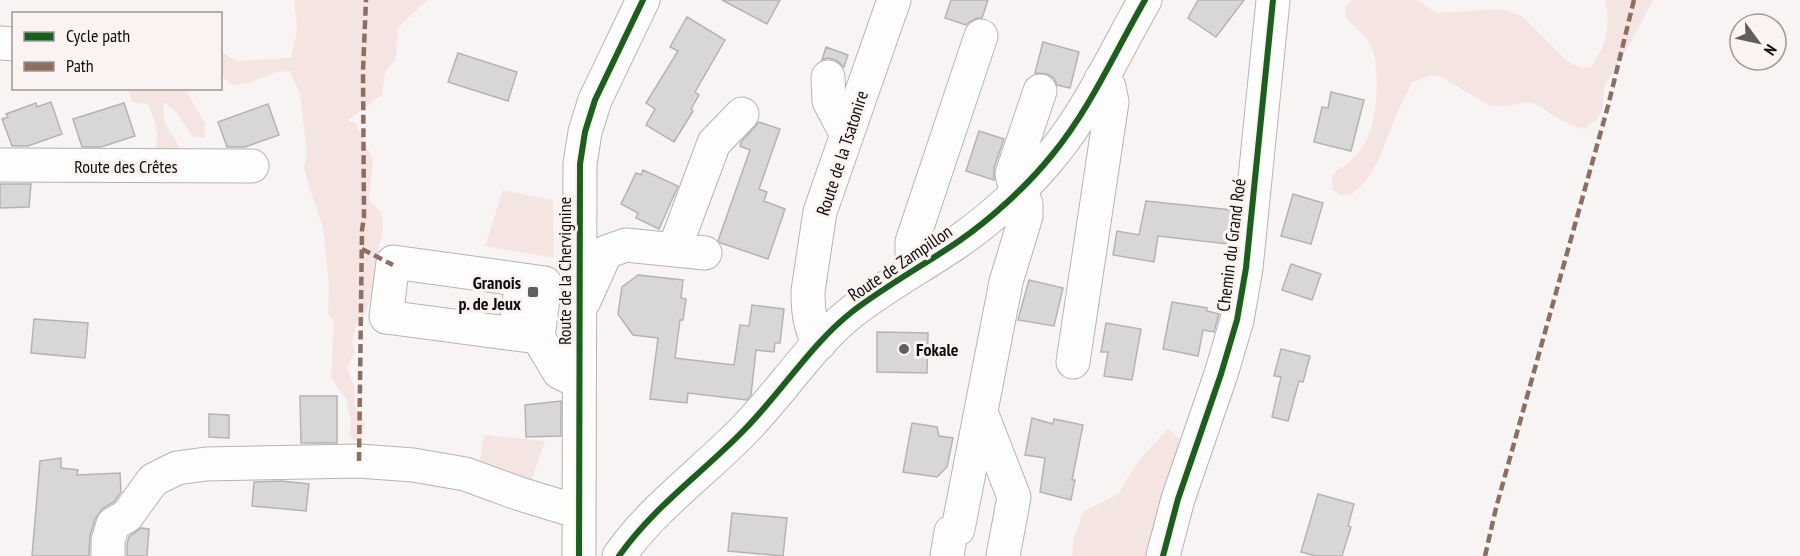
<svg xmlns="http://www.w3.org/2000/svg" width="1800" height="556" font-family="'PT Sans Narrow',sans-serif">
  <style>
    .green { fill: #f5e5e2 }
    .building { fill: #d8d6d7; stroke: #b4b3b3; stroke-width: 1.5 }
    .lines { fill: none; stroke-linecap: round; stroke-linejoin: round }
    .minor-casing { stroke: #b6b3b3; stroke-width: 35 }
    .minor { stroke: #fefdfd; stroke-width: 33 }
    .quiet { stroke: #8d6e63; stroke-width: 4.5; stroke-dasharray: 9 4.5; stroke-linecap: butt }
    .cycleway-casing { stroke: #fbf3f2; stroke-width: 10 }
    .cycleway { stroke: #1b5e20; stroke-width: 6 }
    .poi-dot { fill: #615e5e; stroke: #fbf3f2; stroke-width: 2 }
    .labels { text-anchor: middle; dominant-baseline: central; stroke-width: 6; stroke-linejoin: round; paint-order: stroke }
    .street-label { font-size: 18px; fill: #0f0d0d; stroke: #fbf3f2 }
    .poi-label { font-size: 18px; font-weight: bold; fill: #0f0d0d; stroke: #fbf3f2; text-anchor: end }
  </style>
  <rect width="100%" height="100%" fill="#f9f4f4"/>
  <path class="green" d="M294,0H427L398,28L396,59L385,72L382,95L348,120L356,124L373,160L369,200L380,211L383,221L382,236L374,265L375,279L371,296L365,314L356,326L352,342L355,352L347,367L355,389L354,405L365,422L362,436L355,442L349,434L351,423L346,399L331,377L334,321L328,314L329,286L323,228L310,190L304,168L307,155L300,94L290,71L276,72L250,83L232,85L221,75V52L237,61L291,58L297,30Z
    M1353,0H1418L1436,13L1503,9L1522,16L1568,62L1582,68L1591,67C1606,48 1611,23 1605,0H1653L1626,51L1604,87L1603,109L1597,119L1585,129C1573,127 1562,121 1551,114C1545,111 1541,106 1535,104C1523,99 1506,110 1488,105L1440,76H1429L1413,82L1401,104L1377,163L1365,182L1352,194L1342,196L1333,190C1329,169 1337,173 1349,162C1355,157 1360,150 1364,144C1378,124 1380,70 1372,48C1367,35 1352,27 1345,16L1346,5Z
    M128,89H185L205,123V138L192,136L177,113L164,102C160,125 172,131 181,150L154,153C161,134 155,121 148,104L132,102Z
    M503,190L553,200L554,258L485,246Z
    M1168,429L1189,448L1160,507L1145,556H1072L1074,537L1084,511L1118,494L1139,460Z
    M484,435L545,441L532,479L479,467Z"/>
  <path class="building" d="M722,0H780L767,24Z
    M951,0H988L982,18H977L969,22L966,25L945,18Z
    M1198,0H1244L1216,37L1188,18Z
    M687,17L725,40L695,92L699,95L691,109L693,111L674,142L646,125L655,109L646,103L678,51L670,47Z
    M1043,42L1079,52L1070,88L1057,85L1054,78L1047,74L1035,73Z
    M826,47L848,55L844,67L836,60L828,58L822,60Z
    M458,53L517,72L508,101L448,82Z
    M1331,92L1364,100L1351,151L1314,142L1322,107L1328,108Z
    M51,102L62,134L28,146H12L2,119L8,117L6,114L36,103L37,107Z
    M124,103L135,136L101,147H82L73,119Z
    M268,104L279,135L245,147H227L218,122Z
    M759,122L780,129L759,189L767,192L764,201L785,209L768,259L721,243L718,241L750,150L740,146L741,142Z
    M979,131L1004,139L994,168V180L966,171Z
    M643,170L678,186L659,229L636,218L638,213L621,204L636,173L641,175Z
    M0,184H31L29,207L0,208Z
    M1293,194L1323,203L1311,244L1281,236Z
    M1146,201L1232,210L1228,244L1158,236L1154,262L1113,255L1117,231L1139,235Z
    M1291,264L1321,274L1312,300L1282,290Z
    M638,275L683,280L681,298L686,299L683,320H680L675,358L734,365L740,325L749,326L752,305L784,309L780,343H775L774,352L756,350L751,395L747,400L688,393L687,403L650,399L658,338L633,335L618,314L622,287Z
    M1029,280L1063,288L1054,326L1018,320Z
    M1172,302L1207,308V311L1219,314L1214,332L1203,330L1198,356L1163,349Z
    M34,319L88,323L85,358L31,353Z
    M1106,323L1141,329L1132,380L1104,376L1108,352H1101Z
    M877,332L928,333L927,373L877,372Z
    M1281,349L1310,356L1303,382L1299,381L1288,421L1272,417L1281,377L1274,376Z
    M300,396H337V443H301Z
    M561,401V436L526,437L525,405Z
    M209,414L229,415V438L209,437Z
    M1032,418L1053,424L1054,419L1083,425L1072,480H1075L1071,500L1040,492L1045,458L1025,455Z
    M912,423L937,427L939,436L953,438L947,467L937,477L903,472Z
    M61,458V468L78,470L77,475L120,473L121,492L114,502L103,508L95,519L90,536L89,556H32L40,461Z
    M281,481L309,484L306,511L252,506L254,482Z
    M1318,494L1354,504L1348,526L1351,527L1342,556H1316L1301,552Z
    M732,513L787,518L783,556L728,551Z
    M141,528L149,529L147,556H127V544L129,537Z"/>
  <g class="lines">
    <defs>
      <path id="minor" d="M0,43L14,44
        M828,77L829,101L847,135
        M0,165L252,166
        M674,250L714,143L742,114
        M917,268L912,255V242L981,36
        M584,301L606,252L626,245L705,253
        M515,334L522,280
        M538,337L386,317L393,262L545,283L538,337L559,372L579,382
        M820,343C809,329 808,308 808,291L820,212L894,0
        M1073,362L1112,102L1109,87L1101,79
        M981,412L1014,497L1003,556
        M108,556V541L113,524L127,516L153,480L177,468L206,464L359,461L413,465L465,474L520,494L579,512
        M579,556L580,164L585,132L595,100L643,0
        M619,556C654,506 705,471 746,428C783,390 812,343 853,311C887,285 924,265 959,241C992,218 1027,186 1052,155C1090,109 1115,52 1145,0
        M947,556L951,532L958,529L1006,282L1026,216V204L1020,190L1014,183L1012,174L1040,91
        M1163,556L1178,499L1221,374L1237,320L1246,268L1273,0"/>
    </defs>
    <use href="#minor" class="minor-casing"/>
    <use href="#minor" class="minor"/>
    <path class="quiet" d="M362,249L393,265
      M359,461L362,230L364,217L363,71L366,0
      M1485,556L1496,508L1608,106L1634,0"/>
    <defs>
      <path id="cycleway" d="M579,556L580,164L585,132L595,100L643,0
        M619,556C654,506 705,471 746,428C783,390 812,343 853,311C887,285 924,265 959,241C992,218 1027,186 1052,155C1090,109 1115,52 1145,0
        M1163,556L1178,499L1221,374L1237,320L1246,268L1273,0"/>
    </defs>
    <use href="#cycleway" class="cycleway-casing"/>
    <use href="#cycleway" class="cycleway"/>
  </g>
  <g class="poi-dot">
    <rect x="527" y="286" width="12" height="12" rx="3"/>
    <circle cx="904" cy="349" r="6"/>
  </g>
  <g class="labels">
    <g class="street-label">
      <text transform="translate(842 153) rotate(-72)">Route de la Tsatonire</text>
      <text x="126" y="166">Route des Crêtes</text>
      <text transform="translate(1231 245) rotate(-83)">Chemin du Grand Roé</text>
      <text transform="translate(900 263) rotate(-34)">Route de Zampillon</text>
      <text transform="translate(564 271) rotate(-90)">Route de la Chervignine</text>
    </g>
    <g class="poi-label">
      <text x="521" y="282">Granois<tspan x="521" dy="21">p. de Jeux</tspan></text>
      <text x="916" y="349" text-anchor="start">Fokale</text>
    </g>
  </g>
  <rect x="12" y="12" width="210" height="78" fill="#fbf3f2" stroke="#9d9796" stroke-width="1.5"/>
  <rect x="24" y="32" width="30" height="9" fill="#1b5e20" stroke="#9d9796" stroke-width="1.5"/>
  <text x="66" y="42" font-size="18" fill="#0f0d0d">Cycle path</text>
  <rect x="24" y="62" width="30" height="9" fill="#8d6e63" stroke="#9d9796" stroke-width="1.5"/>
  <text x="66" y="72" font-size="18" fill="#0f0d0d">Path</text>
  <g transform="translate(1758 42) rotate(123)"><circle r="28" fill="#fbf3f2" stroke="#9d9796" stroke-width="1.5"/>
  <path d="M0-4.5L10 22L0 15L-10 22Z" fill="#615e5e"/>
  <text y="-9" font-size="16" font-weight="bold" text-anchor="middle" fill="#0f0d0d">N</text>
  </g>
</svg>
